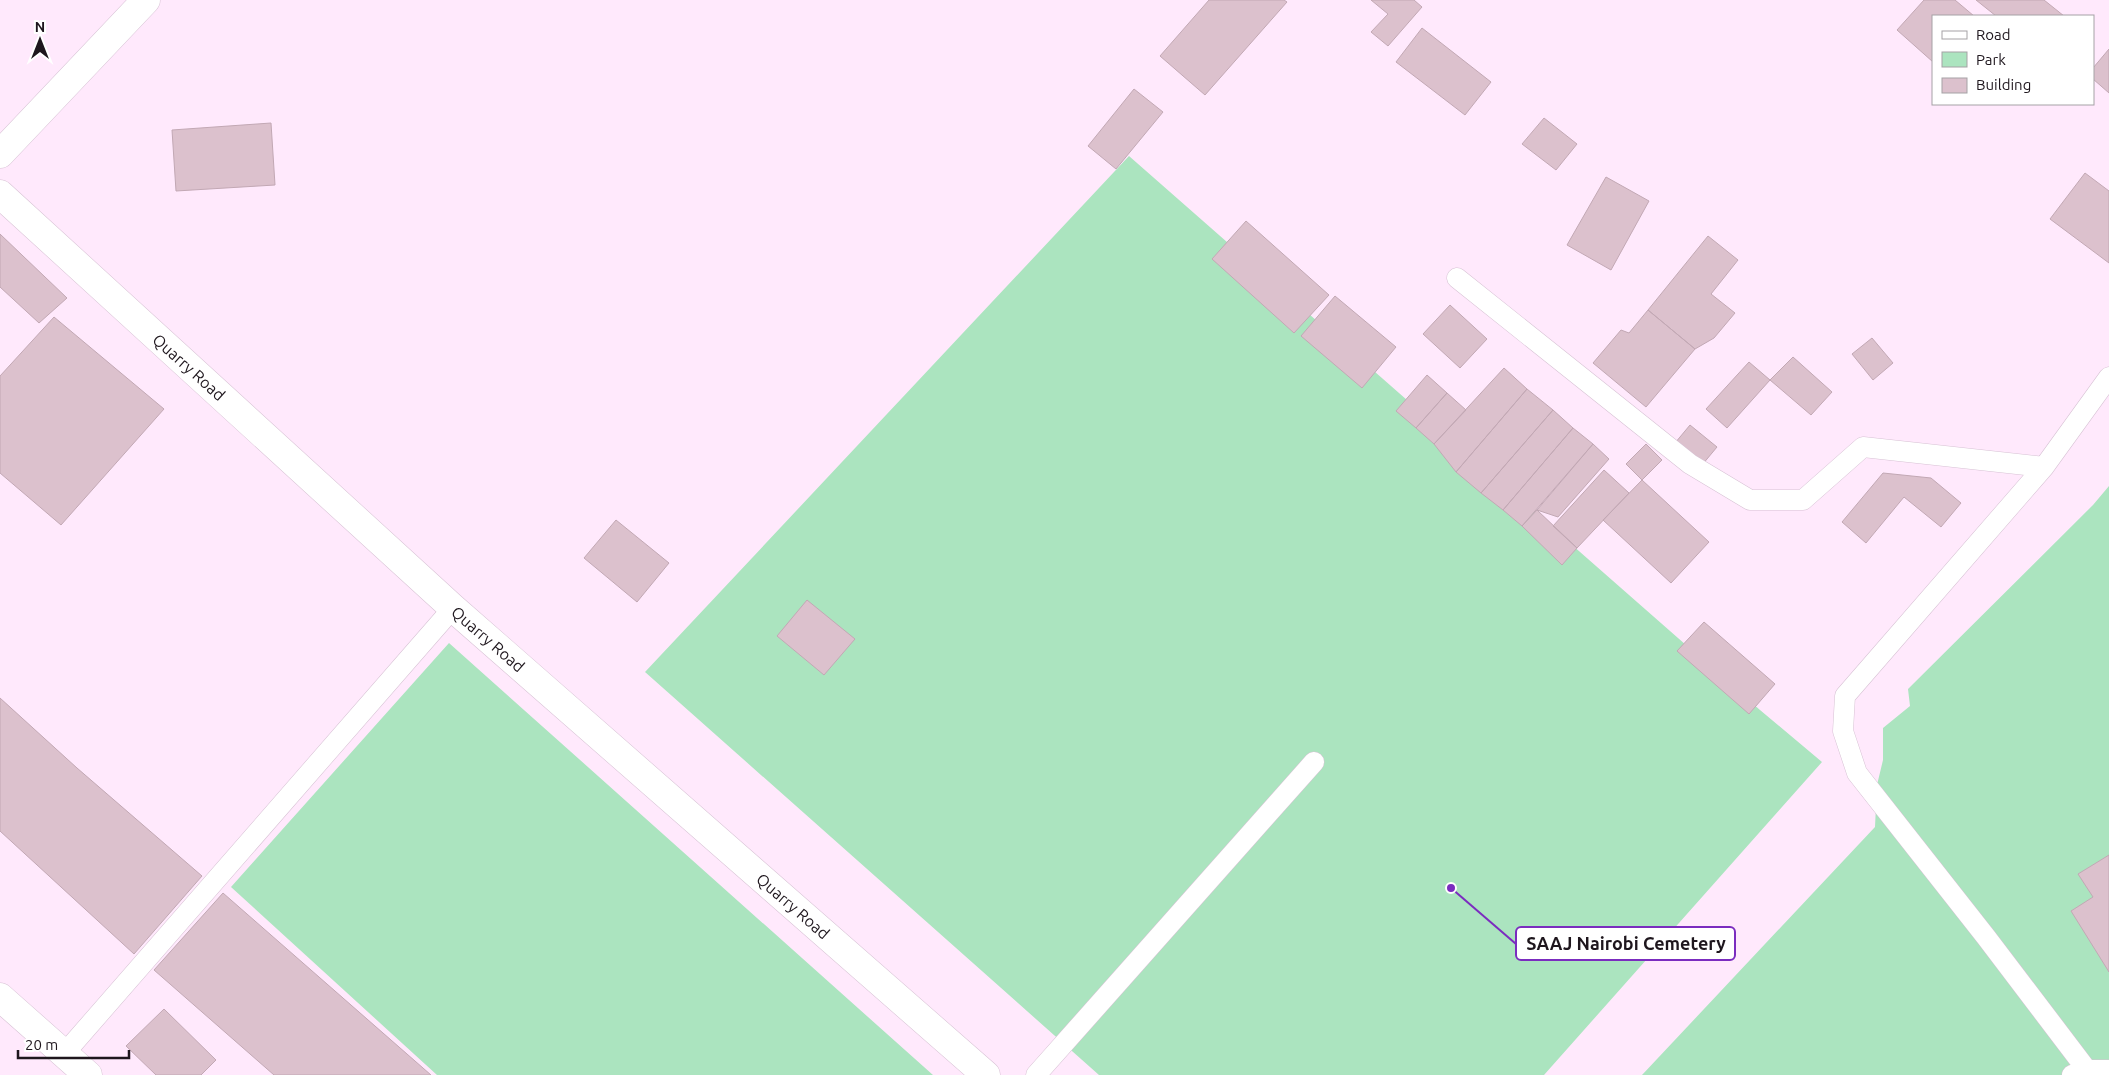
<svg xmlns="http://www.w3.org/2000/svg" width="2109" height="1075" font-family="Ubuntu,sans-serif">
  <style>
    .green { fill: #abe4bf }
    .building { fill: #dcc1cd; stroke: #c2a8b4 }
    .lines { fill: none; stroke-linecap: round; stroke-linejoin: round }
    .lane-casing { stroke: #d7c2d4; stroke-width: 21 }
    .street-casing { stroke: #d7c2d4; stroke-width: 29 }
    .secondary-casing { stroke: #d7c2d4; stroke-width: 29 }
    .lane { stroke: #fff; stroke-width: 20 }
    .street { stroke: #fff; stroke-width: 28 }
    .secondary { stroke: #fff; stroke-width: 28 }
    .labels { text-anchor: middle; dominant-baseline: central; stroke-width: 4; stroke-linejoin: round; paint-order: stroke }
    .street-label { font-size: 16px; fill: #1e161d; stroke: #fff }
    .leader { fill: none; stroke: #7b2cbf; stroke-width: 2 }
    .callout-dot { fill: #7b2cbf; stroke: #fff; stroke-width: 2 }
    .callout { fill: #fff; stroke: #7b2cbf; stroke-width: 2 }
    .callout-label { font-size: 18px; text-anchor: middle; font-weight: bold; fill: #1e161d }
  </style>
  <rect width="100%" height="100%" fill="#ffe9fc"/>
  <path class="green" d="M1129,156L1760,710L1822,762L1544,1075H1099L645,672Z
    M2109,486V1075H1642L1875,827L1877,785L1883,760V728L1910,706L1908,689L2093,505Z
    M449,643L933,1075H437L231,887Z"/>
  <path class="building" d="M1209,0H1284L1287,2L1205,95L1160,56Z
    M1371,0H1414L1422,7L1388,46L1371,32L1388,14Z
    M1924,0H1955L1974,16H1933V62L1897,30Z
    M1976,0H2044L2064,16H1996Z
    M1422,28L1491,82L1465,115L1396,62Z
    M2109,49V93L2093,79V68Z
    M1134,89L1163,112L1116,169L1088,146Z
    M1544,118L1577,144L1556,170L1522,144Z
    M271,123L275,185L176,191L172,130Z
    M2085,173L2109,191V263L2050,219Z
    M1606,177L1649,201L1611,270L1567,245Z
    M1246,221L1329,295L1294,333L1212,259Z
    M0,234L67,298L39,323L0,287Z
    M1708,236L1738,260L1711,294L1735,313L1714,338L1695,349L1648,310Z
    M1335,296L1396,347L1362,388L1301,336Z
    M1450,305L1487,339L1460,368L1423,334Z
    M1648,310L1695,349L1646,407L1593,363L1621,330L1629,333Z
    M54,317L164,409L61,525L0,473V376Z
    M1872,338L1893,363L1873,380L1852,354Z
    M1793,357L1832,392L1811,415L1770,380Z
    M1749,362L1770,380L1727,428L1706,409Z
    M1504,368L1527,389L1456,472L1434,444Z
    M1427,375L1447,393L1416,428L1396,411Z
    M1527,389L1553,410L1481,493L1456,472Z
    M1447,393L1466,410L1434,444L1416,428Z
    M1553,410L1573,428L1503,510L1481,493Z
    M1690,425L1717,447L1702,465L1675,443Z
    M1573,428L1593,444L1522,526L1503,510Z
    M1593,444L1609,459L1558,517L1537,510Z
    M1646,444L1662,460L1642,480L1626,464Z
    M1604,470L1629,493L1577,548L1553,526Z
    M1883,473L1931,478L1961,503L1941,527L1904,497L1866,543L1842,522Z
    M1642,480L1709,542L1671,583L1603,520Z
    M1537,510L1577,548L1562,565L1522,526Z
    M616,520L669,563L637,602L584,558Z
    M807,600L855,639L824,675L777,636Z
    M1704,622L1775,684L1749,714L1677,651Z
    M0,698L77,768L202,876L134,954L0,831Z
    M2109,855V972L2071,911L2093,897L2078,874Z
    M223,893L431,1075H274L154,970Z
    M164,1009L216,1060L201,1075H156L126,1046Z"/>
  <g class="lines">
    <defs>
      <path id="lane" d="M1457,278L1690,464L1750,500H1803L1863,447L2044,467
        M64,1054L453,608
        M2087,1070L1986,937L1857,773L1843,731L1845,696L2044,467L2109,377
        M1036,1075L1314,762
        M2072,1075L2087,1070H2109"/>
      <path id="street" d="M0,154L146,0
        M0,997L88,1075"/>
      <path id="secondary" d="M0,194L453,608L986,1075"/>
    </defs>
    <use href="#lane" class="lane-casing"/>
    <use href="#street" class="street-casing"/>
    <use href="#secondary" class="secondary-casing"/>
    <use href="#lane" class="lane"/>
    <use href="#street" class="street"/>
    <use href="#secondary" class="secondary"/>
  </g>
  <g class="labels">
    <g class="street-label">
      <text transform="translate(189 367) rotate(42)">Quarry Road</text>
      <text transform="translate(488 639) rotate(41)">Quarry Road</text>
      <text transform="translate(793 906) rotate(41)">Quarry Road</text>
    </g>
  </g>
  <path class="leader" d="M1451 888L1516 944"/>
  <circle class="callout-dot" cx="1451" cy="888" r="5"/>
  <rect class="callout" x="1516" y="927" width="219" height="33" rx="5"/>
  <g class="callout-label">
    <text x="1626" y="950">SAAJ Nairobi Cemetery</text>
  </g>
  <rect x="1932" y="15" width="162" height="90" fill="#ffffff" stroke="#a5a2a5"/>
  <rect x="1942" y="31" width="25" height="8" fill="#ffffff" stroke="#a5a2a5"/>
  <text x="1976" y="40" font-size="15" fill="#1e161d">Road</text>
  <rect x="1942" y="52" width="25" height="15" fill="#abe4bf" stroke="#a5a2a5"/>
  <text x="1976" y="65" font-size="15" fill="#1e161d">Park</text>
  <rect x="1942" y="78" width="25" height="15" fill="#dcc1cd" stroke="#a5a2a5"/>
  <text x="1976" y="90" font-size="15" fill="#1e161d">Building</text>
  <g transform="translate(40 40)" stroke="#ffffff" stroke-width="4" paint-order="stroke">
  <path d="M0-4L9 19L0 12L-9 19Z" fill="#1e161d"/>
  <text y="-8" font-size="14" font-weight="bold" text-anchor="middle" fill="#1e161d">N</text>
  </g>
  <path d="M18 1050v8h111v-8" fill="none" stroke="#1e161d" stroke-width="2.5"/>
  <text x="25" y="1050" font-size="15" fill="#1e161d" stroke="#ffffff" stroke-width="4" paint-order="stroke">20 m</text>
</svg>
